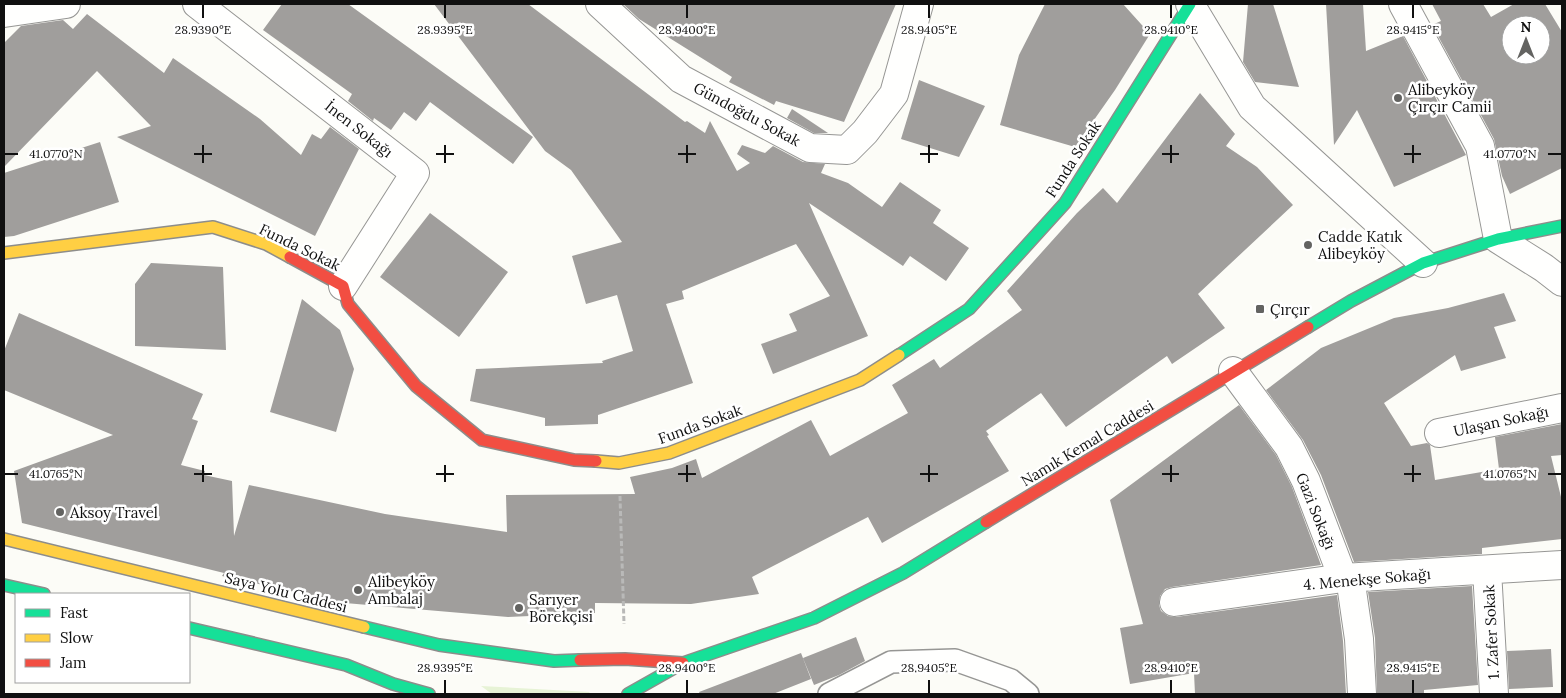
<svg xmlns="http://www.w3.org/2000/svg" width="1566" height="698" font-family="Lora,serif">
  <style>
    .green { fill: #e7f3d6 }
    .building { fill: #a09e9c; fill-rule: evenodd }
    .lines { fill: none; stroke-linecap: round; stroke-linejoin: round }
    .lane-casing { stroke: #969694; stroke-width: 24 }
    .street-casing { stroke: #969694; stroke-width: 30 }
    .fast-casing { stroke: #8d8d8b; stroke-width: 14 }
    .slow-casing { stroke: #8d8d8b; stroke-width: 14 }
    .jam-casing { stroke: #8d8d8b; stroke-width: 14 }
    .path { stroke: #b9b9b8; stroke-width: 3; stroke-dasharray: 5 2.5; stroke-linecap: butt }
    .lane { stroke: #fffffe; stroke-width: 21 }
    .street { stroke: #fffffe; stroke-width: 28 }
    .fast { stroke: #16e098; stroke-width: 11 }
    .slow { stroke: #ffcf43; stroke-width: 11 }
    .jam { stroke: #f24e42; stroke-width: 11 }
    .ticks { fill: none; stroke: #101010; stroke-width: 2 }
    .poi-dot { fill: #636361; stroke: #fff; stroke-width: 2 }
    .labels { text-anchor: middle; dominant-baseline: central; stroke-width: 5; stroke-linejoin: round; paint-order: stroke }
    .poi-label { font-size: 15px; fill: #101010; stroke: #fff; text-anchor: start }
    .street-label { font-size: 15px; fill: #101010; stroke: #fff }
    .ticks-label { font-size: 12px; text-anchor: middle; fill: #101010; stroke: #fff; stroke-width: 5; stroke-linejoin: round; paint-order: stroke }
  </style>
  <rect width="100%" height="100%" fill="#fcfcf7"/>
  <path class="green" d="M481,686L590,692L588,694H492Z"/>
  <path class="building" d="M282,4H348L533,137L513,164L430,102L416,121L404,112L391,130L374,118L373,121L348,101L352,94L263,30Z
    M434,4H528L685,122L687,121L705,133L710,121L737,171L750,163L737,154L742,145L765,153L773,146L803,162L825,164L821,173L848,183L882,207L900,182L941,210L933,223L969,248L946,281L910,256L903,266L809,203L868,336L773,374L761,344L797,331L789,314L830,296L796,244L682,291L684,299L666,304L693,383L598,415V424L545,426V418L470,401L476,369L603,363L602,361L633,351L617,295L586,304L572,256L622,242L571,170L545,151Z
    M623,4H896L844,122L776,101L774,105L729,82L732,77L639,19Z
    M1045,4H1123L1150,34L1115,90L1075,147L1000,125L1019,55Z
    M1248,4H1273L1299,87L1255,82L1243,62Z
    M1326,4H1363L1366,51L1403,36L1466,155L1394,187L1357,110L1334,145Z
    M1432,4H1483L1491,17L1514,4H1545L1562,32V168L1510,194L1502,176L1494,139L1432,25L1441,21ZM1511,25H1541V55H1511Z
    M87,14L164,73L173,58L260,119L301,155L312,134L321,139L330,127L359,149L315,236L117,137L151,126L97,71L4,167V43L21,26L63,20L73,29Z
    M919,80L985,106L959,157L901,139Z
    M1200,93L1235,134L1226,146L1257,167L1293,205L1198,294L1225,328L1172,364L1167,356L1066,427L1041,393L986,431L989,435L987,436L1009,471L882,543L868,517L752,577L759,594L691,604L595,603V613L508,617L345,603L222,576L224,573L22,523L14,471L113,435L4,390V351L19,313L203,394L192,419L198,421L181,465L205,471L204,475L232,481L234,536L249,485L385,514L507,532L506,495L635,494L630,477L672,468L696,459L702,478L811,420L830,456L908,413L892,385L934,359L940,368L1022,310L1007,291L1077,213L1103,188L1117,203Z
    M792,109L828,133H814L787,118Z
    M100,142L119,202L14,236L4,237V173Z
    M430,213L508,272L459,337L380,277Z
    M151,263L223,267L226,350L135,346V284Z
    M1504,293L1516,321L1494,327L1506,358L1461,371L1455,355L1384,403L1411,446L1427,443L1430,445L1435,480L1499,469L1495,437L1562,424V455L1551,456L1562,501V539L1482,548V554L1354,562L1321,475L1303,440L1266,390L1321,348L1394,318L1448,308Z
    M302,299L340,330L354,369L336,432L270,412Z
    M1239,405L1276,455L1292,487L1321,565L1172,587L1165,589L1160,596L1159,605L1161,611L1168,616L1176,617L1337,595L1343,641L1346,694H1195L1194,673L1130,684L1120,628L1143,624L1110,500Z
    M1472,586L1478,685L1424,690V694H1377L1375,638L1368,592Z
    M856,637L865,661L839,675L814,685L803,658Z
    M1551,649L1553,687L1509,689L1507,651Z
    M801,653L811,679L773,694H700L699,692Z"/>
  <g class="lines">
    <defs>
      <path id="lane" d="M829,694L891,662L955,660L1011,680L1028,694"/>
      <path id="street" d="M197,4L415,173L343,286
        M600,4L681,79L810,148L847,150L865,132L894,94L919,4
        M1190,4L1252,107L1423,263
        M1403,4L1480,146L1498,239L1544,268L1562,282
        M4,13L66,4
        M1233,371L1289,447L1306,481L1343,578L1351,584L1359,639L1362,694
        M1439,433L1562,408
        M1487,570L1494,694
        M1174,602L1343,578L1562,565"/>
      <path id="fast" d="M1308,327L1351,301L1423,263L1498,239L1562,226
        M899,355L969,309L1065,203L1190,4
        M4,585L44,594
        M364,627L439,645L554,661L580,660
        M189,628L346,665L393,684L429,694
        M628,694L683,663L814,618L903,573L986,522"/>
      <path id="slow" d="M4,253L213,227L266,244L290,257
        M596,461L619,463L669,453L860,380L899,355
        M4,539L364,627"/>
      <path id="jam" d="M290,257L343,286L348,304L416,386L482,440L574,460L596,461
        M986,522L1308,327
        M580,660L625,659L683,663"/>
    </defs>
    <use href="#lane" class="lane-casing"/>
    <use href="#street" class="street-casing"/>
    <use href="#fast" class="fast-casing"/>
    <use href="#slow" class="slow-casing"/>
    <use href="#jam" class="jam-casing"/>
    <path class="path" d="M620,496L624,624"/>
    <use href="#lane" class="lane"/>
    <use href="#street" class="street"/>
    <use href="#fast" class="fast"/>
    <use href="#slow" class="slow"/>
    <use href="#jam" class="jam"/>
  </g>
  <path class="ticks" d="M203,5V18M445,5V18M687,5V18M929,5V18M1171,5V18M1413,5V18M203,145V163M445,145V163M687,145V163M929,145V163M1171,145V163M1413,145V163M5,154H18M194,154H212M436,154H454M678,154H696M920,154H938M1162,154H1179M1404,154H1421M1548,154H1561M203,465V482M445,465V482M687,465V482M929,465V482M1171,465V482M1413,465V482M5,474H18M194,474H212M436,474H454M678,474H696M920,474H938M1162,474H1179M1404,474H1421M1548,474H1561M445,680V693M687,680V693M929,680V693M1171,680V693M1413,680V693"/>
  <g class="poi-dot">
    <circle cx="1398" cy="98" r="5"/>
    <circle cx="1308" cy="245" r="5"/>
    <rect x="1255" y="304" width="10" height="10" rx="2.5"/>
    <circle cx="60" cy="512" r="5"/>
    <circle cx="358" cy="590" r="5"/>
    <circle cx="519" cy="608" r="5"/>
  </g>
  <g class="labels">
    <g class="poi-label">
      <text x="1408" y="89">Alibeyköy<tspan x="1408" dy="17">Çırçır Camii</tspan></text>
      <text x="1318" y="236">Cadde Katık<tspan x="1318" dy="17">Alibeyköy</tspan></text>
      <text x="1270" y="309">Çırçır</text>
      <text x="70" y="512">Aksoy Travel</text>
      <text x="368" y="581">Alibeyköy<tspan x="368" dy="17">Ambalaj</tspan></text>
      <text x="529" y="599">Sarıyer<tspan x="529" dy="17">Börekçisi</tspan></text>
    </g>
    <g class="street-label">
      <text transform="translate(747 114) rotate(28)">Gündoğdu Sokak</text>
      <text transform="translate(359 129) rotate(38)">İnen Sokağı</text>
      <text transform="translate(1073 159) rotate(-57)">Funda Sokak</text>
      <text transform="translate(300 247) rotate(26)">Funda Sokak</text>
      <text transform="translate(1501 421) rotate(-12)">Ulaşan Sokağı</text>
      <text transform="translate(700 424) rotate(-20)">Funda Sokak</text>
      <text transform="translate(1087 443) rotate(-31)">Namık Kemal Caddesi</text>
      <text transform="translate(1316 511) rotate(68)">Gazi Sokağı</text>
      <text transform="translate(1367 579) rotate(-5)">4. Menekşe Sokağı</text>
      <text transform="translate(286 592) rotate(14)">Saya Yolu Caddesi</text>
      <text transform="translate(1491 632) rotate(-93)">1. Zafer Sokak</text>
    </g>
  </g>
  <g class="ticks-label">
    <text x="203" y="34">28.9390°E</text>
    <text x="445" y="34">28.9395°E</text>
    <text x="687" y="34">28.9400°E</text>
    <text x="929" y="34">28.9405°E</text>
    <text x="1171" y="34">28.9410°E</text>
    <text x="1413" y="34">28.9415°E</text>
    <text x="56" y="158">41.0770°N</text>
    <text x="1510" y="158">41.0770°N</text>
    <text x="56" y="478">41.0765°N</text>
    <text x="1510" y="478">41.0765°N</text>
    <text x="445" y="672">28.9395°E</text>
    <text x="687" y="672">28.9400°E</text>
    <text x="929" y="672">28.9405°E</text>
    <text x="1171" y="672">28.9410°E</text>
    <text x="1413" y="672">28.9415°E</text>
  </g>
  <rect width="1566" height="698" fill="none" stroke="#101010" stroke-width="10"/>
  <rect x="15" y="593" width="175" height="90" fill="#ffffff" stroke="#9f9f9f"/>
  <rect x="25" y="609" width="25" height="8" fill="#16e098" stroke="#9f9f9f"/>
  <text x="60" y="618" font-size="15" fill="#101010">Fast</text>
  <rect x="25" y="634" width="25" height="8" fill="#ffcf43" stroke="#9f9f9f"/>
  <text x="60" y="643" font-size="15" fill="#101010">Slow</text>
  <rect x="25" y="659" width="25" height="8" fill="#f24e42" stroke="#9f9f9f"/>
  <text x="60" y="668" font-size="15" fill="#101010">Jam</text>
  <g transform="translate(1526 40)"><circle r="24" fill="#ffffff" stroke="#9f9f9f"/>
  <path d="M0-4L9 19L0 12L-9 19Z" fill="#636361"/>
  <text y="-8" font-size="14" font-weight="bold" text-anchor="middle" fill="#101010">N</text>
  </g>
</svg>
